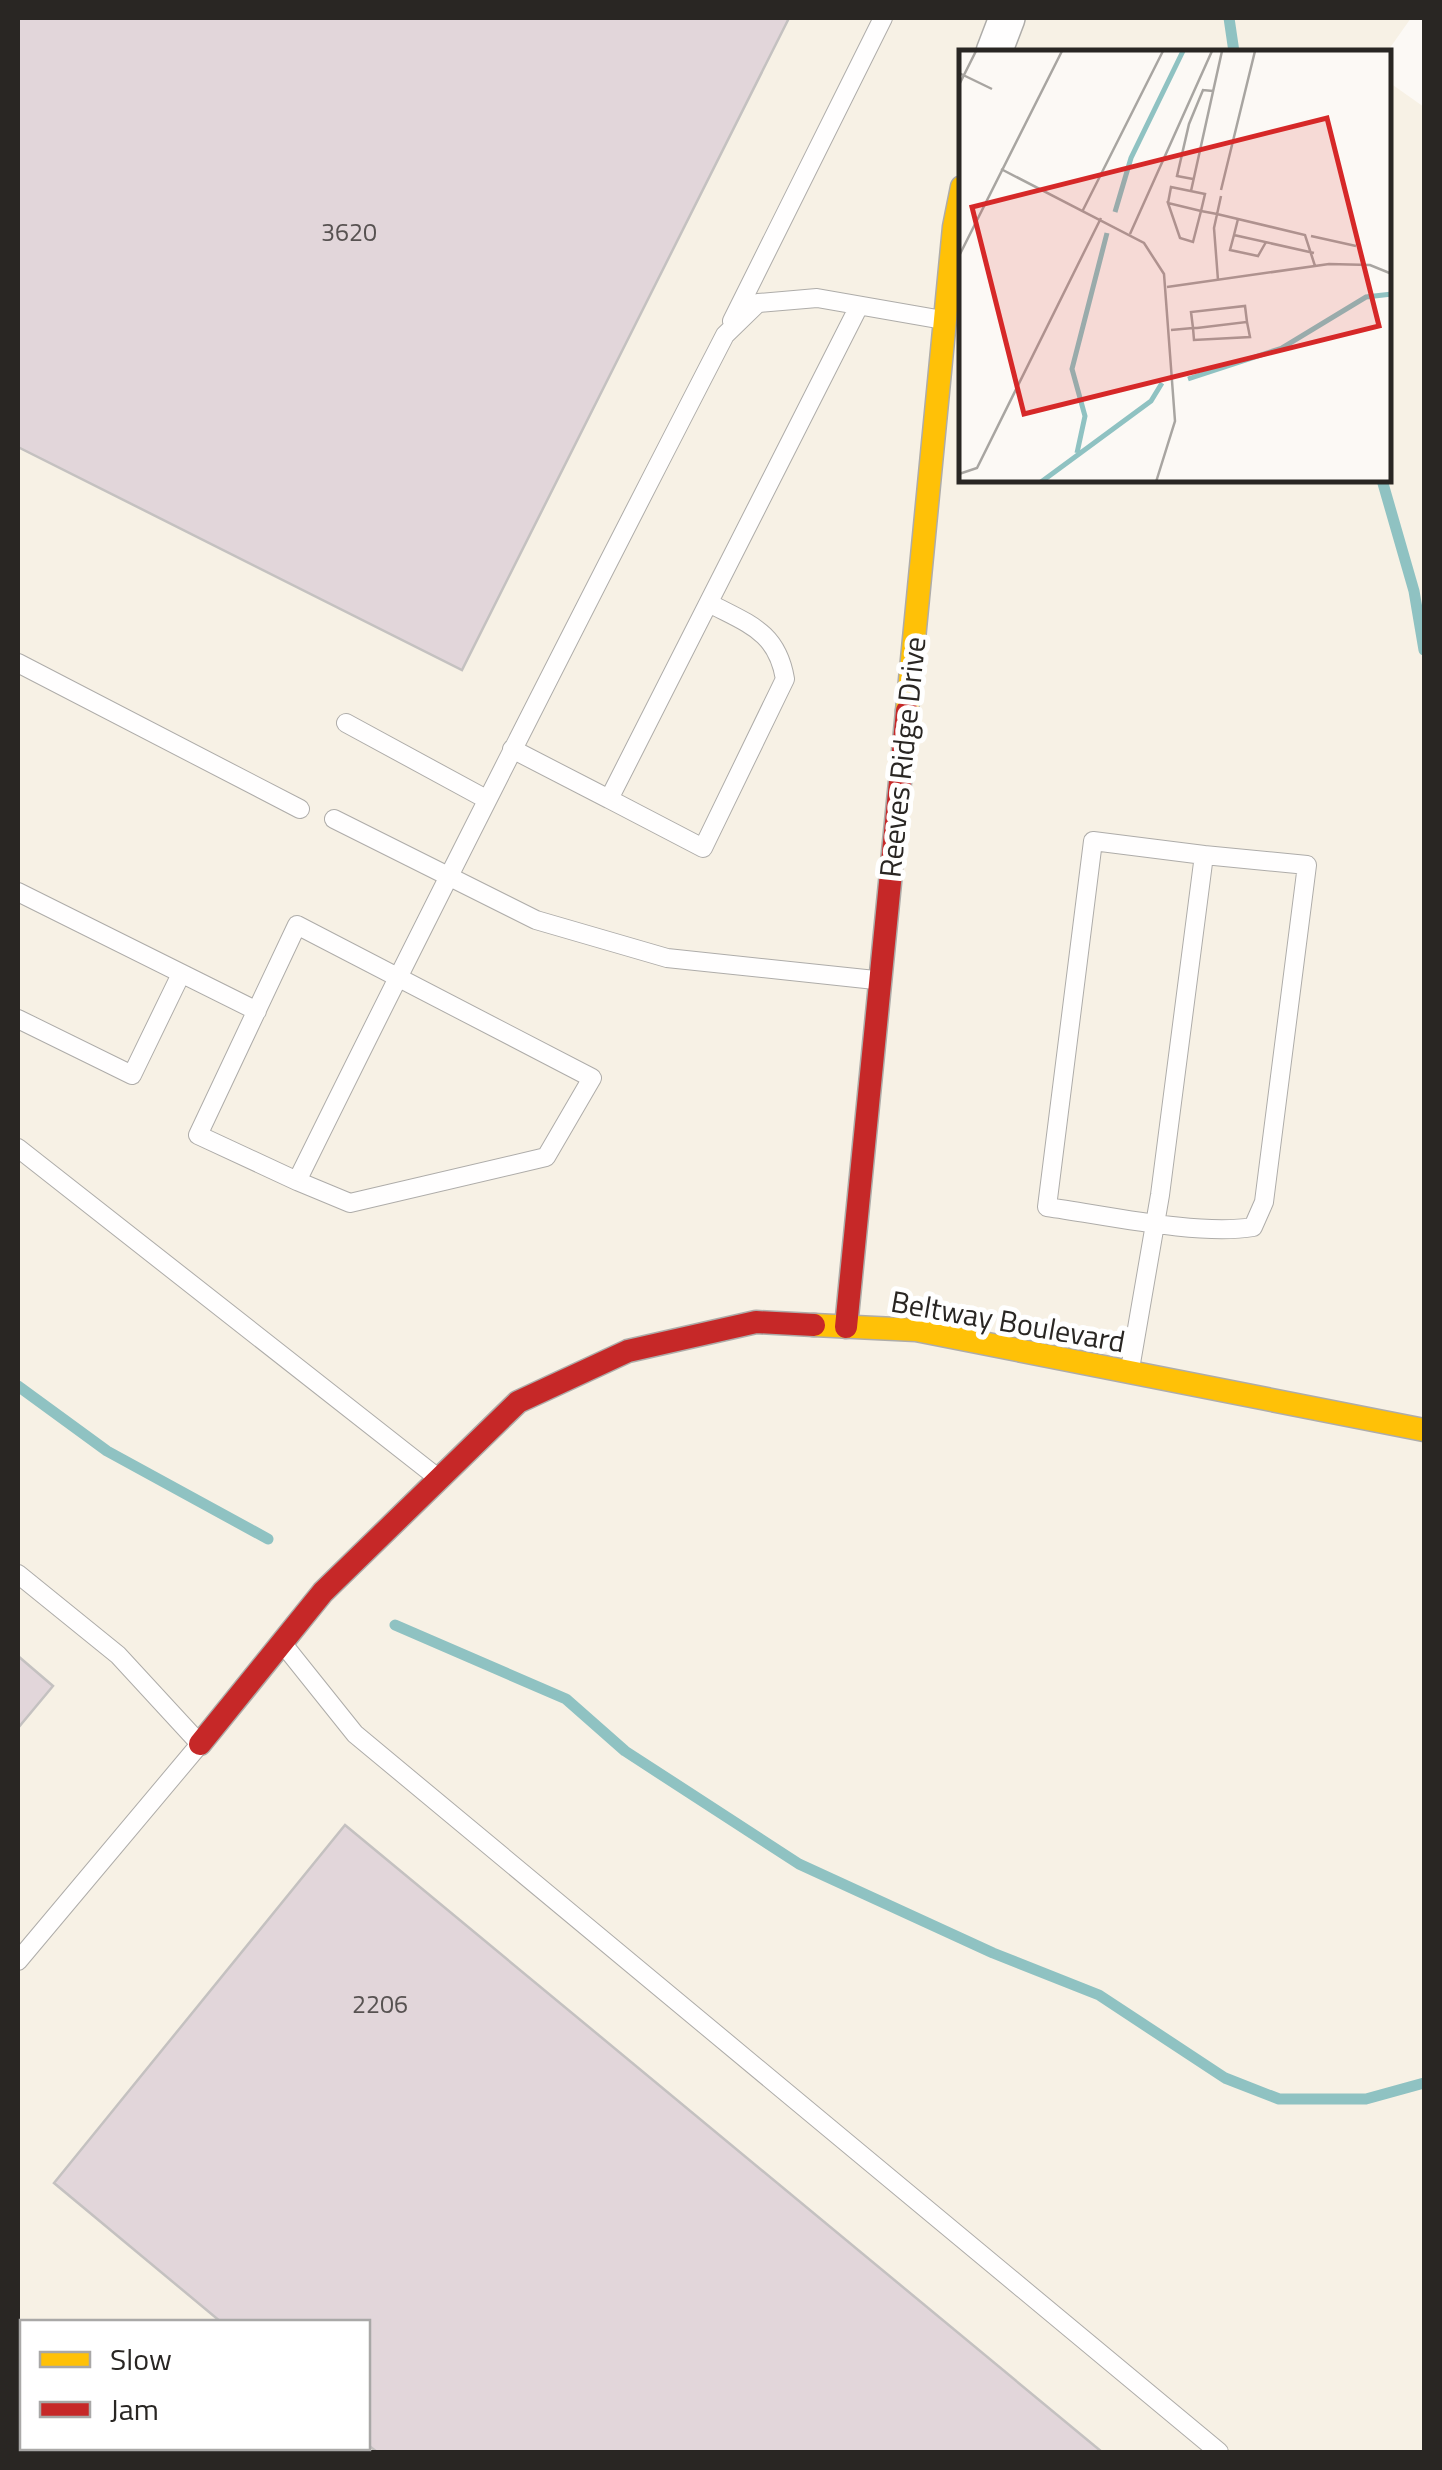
<svg xmlns="http://www.w3.org/2000/svg" width="1442" height="2470" font-family="'Titillium Web',sans-serif">
  <style>
    .built { fill: #f7f1e5; fill-rule: evenodd }
    .lines { fill: none; stroke-linecap: round; stroke-linejoin: round }
    .stream { stroke: #8fc2c2; stroke-width: 11 }
    .building { fill: #e2d6da; stroke: #c4c1c0; stroke-width: 2.5 }
    .lane-casing { stroke: #aeaca9; stroke-width: 20 }
    .street-casing { stroke: #aeaca9; stroke-width: 38 }
    .slow-casing { stroke: #aeaca9; stroke-width: 25 }
    .jam-casing { stroke: #aeaca9; stroke-width: 25 }
    .lane { stroke: #fffefe; stroke-width: 18 }
    .street { stroke: #fffefe; stroke-width: 35 }
    .slow { stroke: #ffc107; stroke-width: 22 }
    .jam { stroke: #c62828; stroke-width: 22 }
    .labels { text-anchor: middle; dominant-baseline: central; stroke-width: 10; stroke-linejoin: round; paint-order: stroke }
    .number-label { font-size: 25px; fill: #575251 }
    .street-label { font-size: 30px; fill: #292623; stroke: #fff }
    .inset-river { fill: none; stroke: #8fc2c2; stroke-width: 5 }
    .inset-road { fill: none; stroke: #a8a5a1; stroke-width: 2.5 }
    .view { fill: #d62828; fill-opacity: 0.15; stroke: #d62828; stroke-width: 5 }
    .inset-edge { fill: none; stroke: #292623; stroke-width: 5 }
  </style>
  <rect width="100%" height="100%" fill="#fcf9f5"/>
  <path class="built" d="M18,18H1411L1387,52H962V480H1390V83L1424,107V2452H18ZM22,2322H368V2448H22Z"/>
  <g class="lines">
    <path class="stream" d="M1229,18L1234,52
      M1382,480L1414,591L1424,650
      M18,1386L107,1451L268,1539
      M395,1625L566,1699L625,1751L799,1864L993,1953L1099,1995L1225,2078L1279,2099H1366L1424,2083"/>
  </g>
  <path class="building" d="M18,18H789L462,670L18,447Z
    M18,1656L53,1686L18,1728Z
    M345,1825L1102,2452H377L368,2445V2322H221L54,2183Z"/>
  <g class="lines">
    <defs>
      <path id="lane" d="M732,321L883,18
        M18,663L300,809
        M346,723L486,799
        M512,749L609,799L859,306
        M609,799L703,848L785,679C777,631 748,624 709,603
        M334,819L536,920L667,958L875,980
        M18,892L257,1011
        M18,1019L132,1075L181,974
        M18,1148L438,1478
        M297,1181L198,1135L297,925L592,1078L546,1157L350,1203L297,1181C437,897 580,616 725,335L758,303L817,298L943,320
        M1130,1369L1160,1195L1204,855L1093,841L1047,1207C1105,1215 1198,1236 1253,1227L1264,1202L1307,865L1204,855
        M18,1574L118,1655L200,1744L18,1961
        M283,1644L355,1734L1219,2452
        M18,2395L22,2400
        M79,2448L85,2452"/>
      <path id="street" d="M994,52L1007,18"/>
      <path id="slow" d="M907,711L954,227L962,187
        M814,1325L916,1330L1424,1430"/>
      <path id="jam" d="M846,1327L907,711
        M200,1744L323,1592L518,1402L628,1351L756,1322L814,1325"/>
    </defs>
    <use href="#lane" class="lane-casing"/>
    <use href="#street" class="street-casing"/>
    <use href="#slow" class="slow-casing"/>
    <use href="#jam" class="jam-casing"/>
    <use href="#lane" class="lane"/>
    <use href="#street" class="street"/>
    <use href="#slow" class="slow"/>
    <use href="#jam" class="jam"/>
  </g>
  <g class="labels">
    <g class="number-label">
      <text x="349" y="232">3620</text>
      <text x="380" y="2004">2206</text>
    </g>
    <g class="street-label">
      <text transform="translate(902 757) rotate(-84)">Reeves Ridge Drive</text>
      <text transform="translate(1008 1321) rotate(10)">Beltway Boulevard</text>
    </g>
  </g>
  <g transform="translate(959 50)">
    <rect width="432" height="432" fill="#fcf9f5"/>
    <path class="inset-river" d="M156,162L172,108L224,1M229,329L323,298L407,247L433,244M118,403L126,366L113,319L148,183M82,432L192,351L203,333"/>
    <path class="inset-road" d="M0,23L33,39M0,35L17,1M42,119L185,193L205,224L216,371L197,432M234,129L218,126L230,74L244,40L254,41M262,140L296,1M232,141L263,1M209,153L212,137L246,144L242,161L234,192L221,188L209,153L242,161L258,164L346,185L356,216M124,160L204,1M279,169L275,185L355,203M171,184L253,1M275,185L271,200L299,206L307,192M352,186L397,196M0,206L103,1M259,230L255,178L262,146M208,237L370,214L411,215L433,224M212,280L234,278H238L288,272L286,256L232,262L234,278L235,290L291,287L288,272M0,424L18,418L142,168"/>
    <path class="view" d="M368,68L420,276L65,364L13,157Z"/>
    <rect width="432" height="432" class="inset-edge"/>
  </g>
  <rect width="1442" height="2470" fill="none" stroke="#292623" stroke-width="40"/>
  <rect x="20" y="2320" width="350" height="130" fill="#ffffff" stroke="#a9a8a7" stroke-width="2.5"/>
  <rect x="40" y="2352" width="50" height="15" fill="#ffc107" stroke="#a9a8a7" stroke-width="2.5"/>
  <text x="110" y="2370" font-size="30" fill="#292623">Slow</text>
  <rect x="40" y="2402" width="50" height="15" fill="#c62828" stroke="#a9a8a7" stroke-width="2.5"/>
  <text x="110" y="2420" font-size="30" fill="#292623">Jam</text>
</svg>
